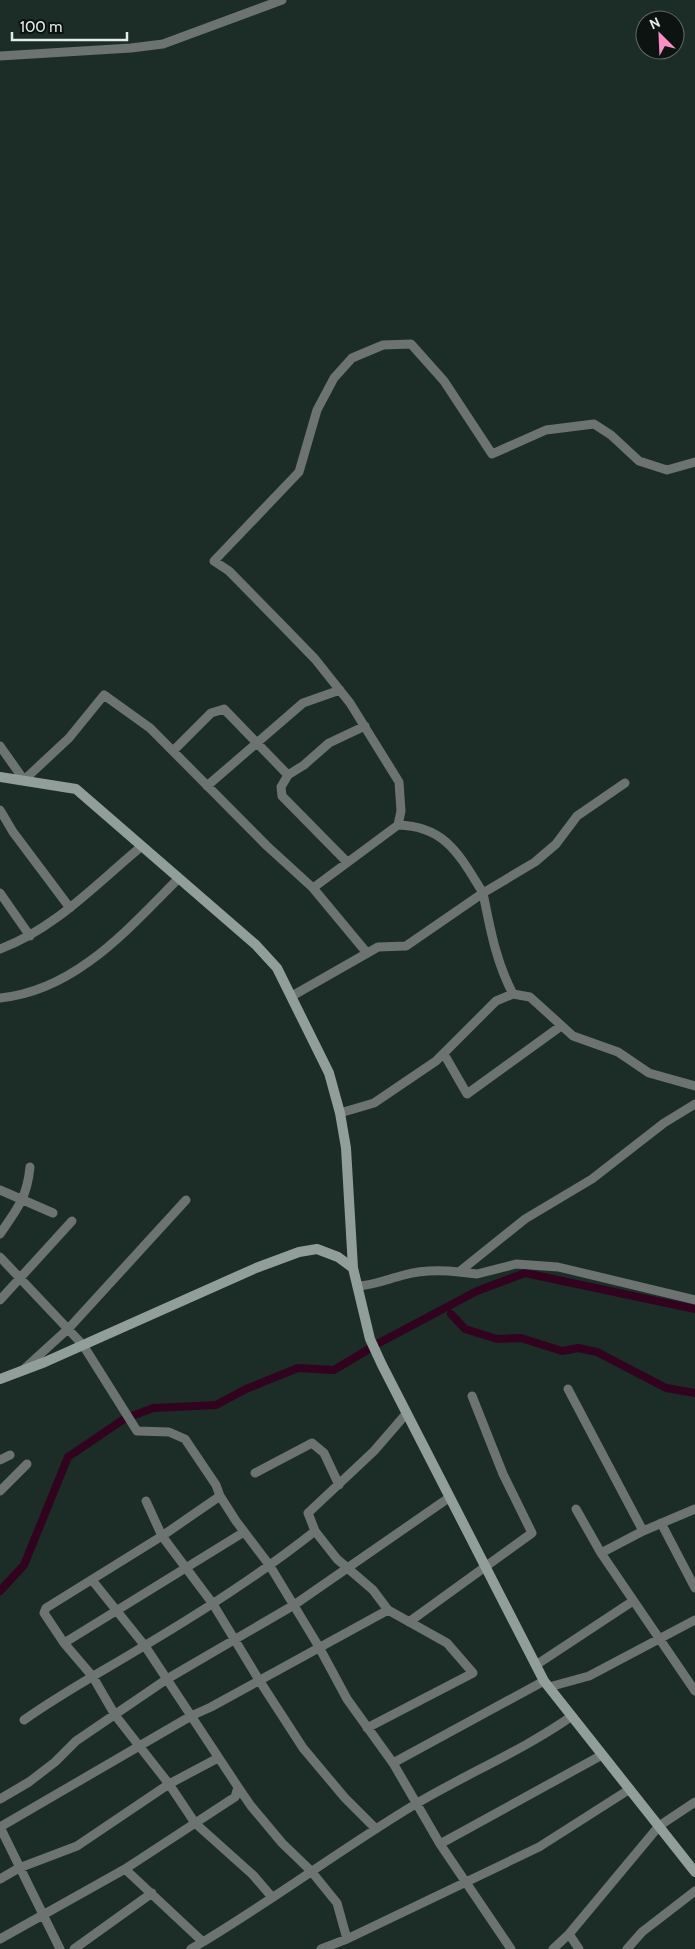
<svg xmlns="http://www.w3.org/2000/svg" width="695" height="1949" font-family="Cabin,sans-serif">
  <style>
    .lines { fill: none; stroke-linecap: round; stroke-linejoin: round }
    .canal { stroke: #32031f; stroke-width: 8 }
    .street { stroke: #6c7371; stroke-width: 9 }
    .secondary { stroke: #929e9a; stroke-width: 10 }
  </style>
  <rect width="100%" height="100%" fill="#1c2c27"/>
  <g class="lines">
    <path class="canal" d="M451,1314L465,1329L497,1339L521,1338L562,1351L578,1348L597,1352L666,1388L695,1393
      M377,1344L477,1291L525,1273L695,1309
      M0,1591L24,1565L68,1457L124,1419L153,1408L216,1405L246,1389L298,1368L334,1370L369,1349"/>
    <path class="street" d="M0,56L131,48L163,44L282,0
      M0,746L24,780L69,738L104,695L150,728L267,846L313,888L367,953
      M173,751L211,713L224,709L288,775L304,765L329,743L365,726
      M288,775L281,787L282,796L347,862
      M625,783L577,816L556,844L535,862L483,893C460,856 446,826 398,825L401,811L399,782L350,703L315,659L280,623L229,571L214,561L299,472L317,410L334,378L352,358L383,345L411,344L444,381L492,454L546,430L594,424L611,435L639,461L667,470L695,462
      M207,786L303,703L340,690
      M0,810L13,832L70,908
      M313,888L398,825
      M0,893L30,936
      M0,949C55,929 97,883 142,846
      M292,996L378,947L406,946L483,893C490,928 496,962 513,994
      M0,998C75,991 128,929 178,879
      M444,1054L467,1094L561,1026
      M340,1113L374,1103L436,1061L496,1001L513,994L530,997L573,1036L618,1052L649,1073L695,1086
      M0,1190L53,1213
      M0,1234C17,1209 27,1198 30,1167
      M0,1257L83,1345L137,1431L169,1432L185,1439L216,1485L220,1496L236,1521L270,1566L319,1647L347,1699L393,1763L440,1844L511,1949
      M459,1272L477,1274L516,1264L558,1267L695,1300
      M358,1286C374,1285 388,1279 404,1275C422,1270 440,1270 459,1272L525,1219L592,1179L664,1123L695,1104
      M0,1300L72,1221
      M24,1369L69,1328L186,1200
      M568,1389L643,1531
      M0,1460L10,1455
      M255,1473L312,1443L324,1453L339,1485
      M0,1491L27,1464
      M220,1496L162,1536L46,1608L44,1613L64,1643L93,1677L115,1715L169,1784L195,1823L253,1875L271,1896
      M146,1501L162,1536L213,1604L259,1680L303,1748L345,1798L376,1829
      M576,1509L601,1553L695,1691
      M661,1523L695,1588
      M601,1553L643,1531L695,1509
      M409,1622L532,1533L503,1474L472,1396
      M64,1643L244,1532
      M536,1665L633,1601
      M549,1687L589,1676L695,1620
      M24,1720C62,1693 103,1671 144,1646C203,1611 261,1574 315,1531
      M367,1728L473,1673L447,1643L388,1610L373,1590L337,1559L315,1531L308,1513L374,1451L406,1414
      M393,1763L544,1681
      M238,1787L251,1806L282,1843L311,1871L337,1903L347,1939
      M0,1799L29,1782L55,1762L76,1741L167,1679L294,1605L450,1497
      M0,1827L191,1716L211,1707L388,1610
      M0,1827L60,1949
      M440,1844L602,1755
      M125,1869L203,1942
      M0,1879L19,1868L77,1846L169,1784L218,1758
      M0,1939L125,1869L235,1797L238,1787L145,1646L92,1580
      M74,1949L152,1893
      M191,1949C266,1905 338,1851 414,1805C466,1774 522,1751 572,1716
      M321,1949L347,1939L539,1847L630,1789
      M553,1949L569,1934
      M579,1949L569,1934L659,1826L695,1802
      M627,1949L642,1932L695,1891"/>
    <path class="secondary" d="M0,777L76,789L256,945L277,968L329,1073L340,1113L346,1148L353,1268L370,1339L382,1365L544,1681L695,1872
      M0,1379L45,1362L256,1268L299,1252L317,1249L338,1257L353,1268"/>
  </g>
  <g transform="translate(660 35) rotate(336)"><circle r="24" fill="#0c1310" stroke="#626a67"/>
  <path d="M0-4L9 19L0 12L-9 19Z" fill="#fb8fc5"/>
  <text y="-8" font-size="14" font-weight="bold" text-anchor="middle" fill="#e2ece9">N</text>
  </g>
  <path d="M12 32v8h115v-8" fill="none" stroke="#e2ece9" stroke-width="2.5"/>
  <text x="20" y="32" font-size="15" fill="#e2ece9" stroke="#0c1310" stroke-width="4" paint-order="stroke">100 m</text>
</svg>
